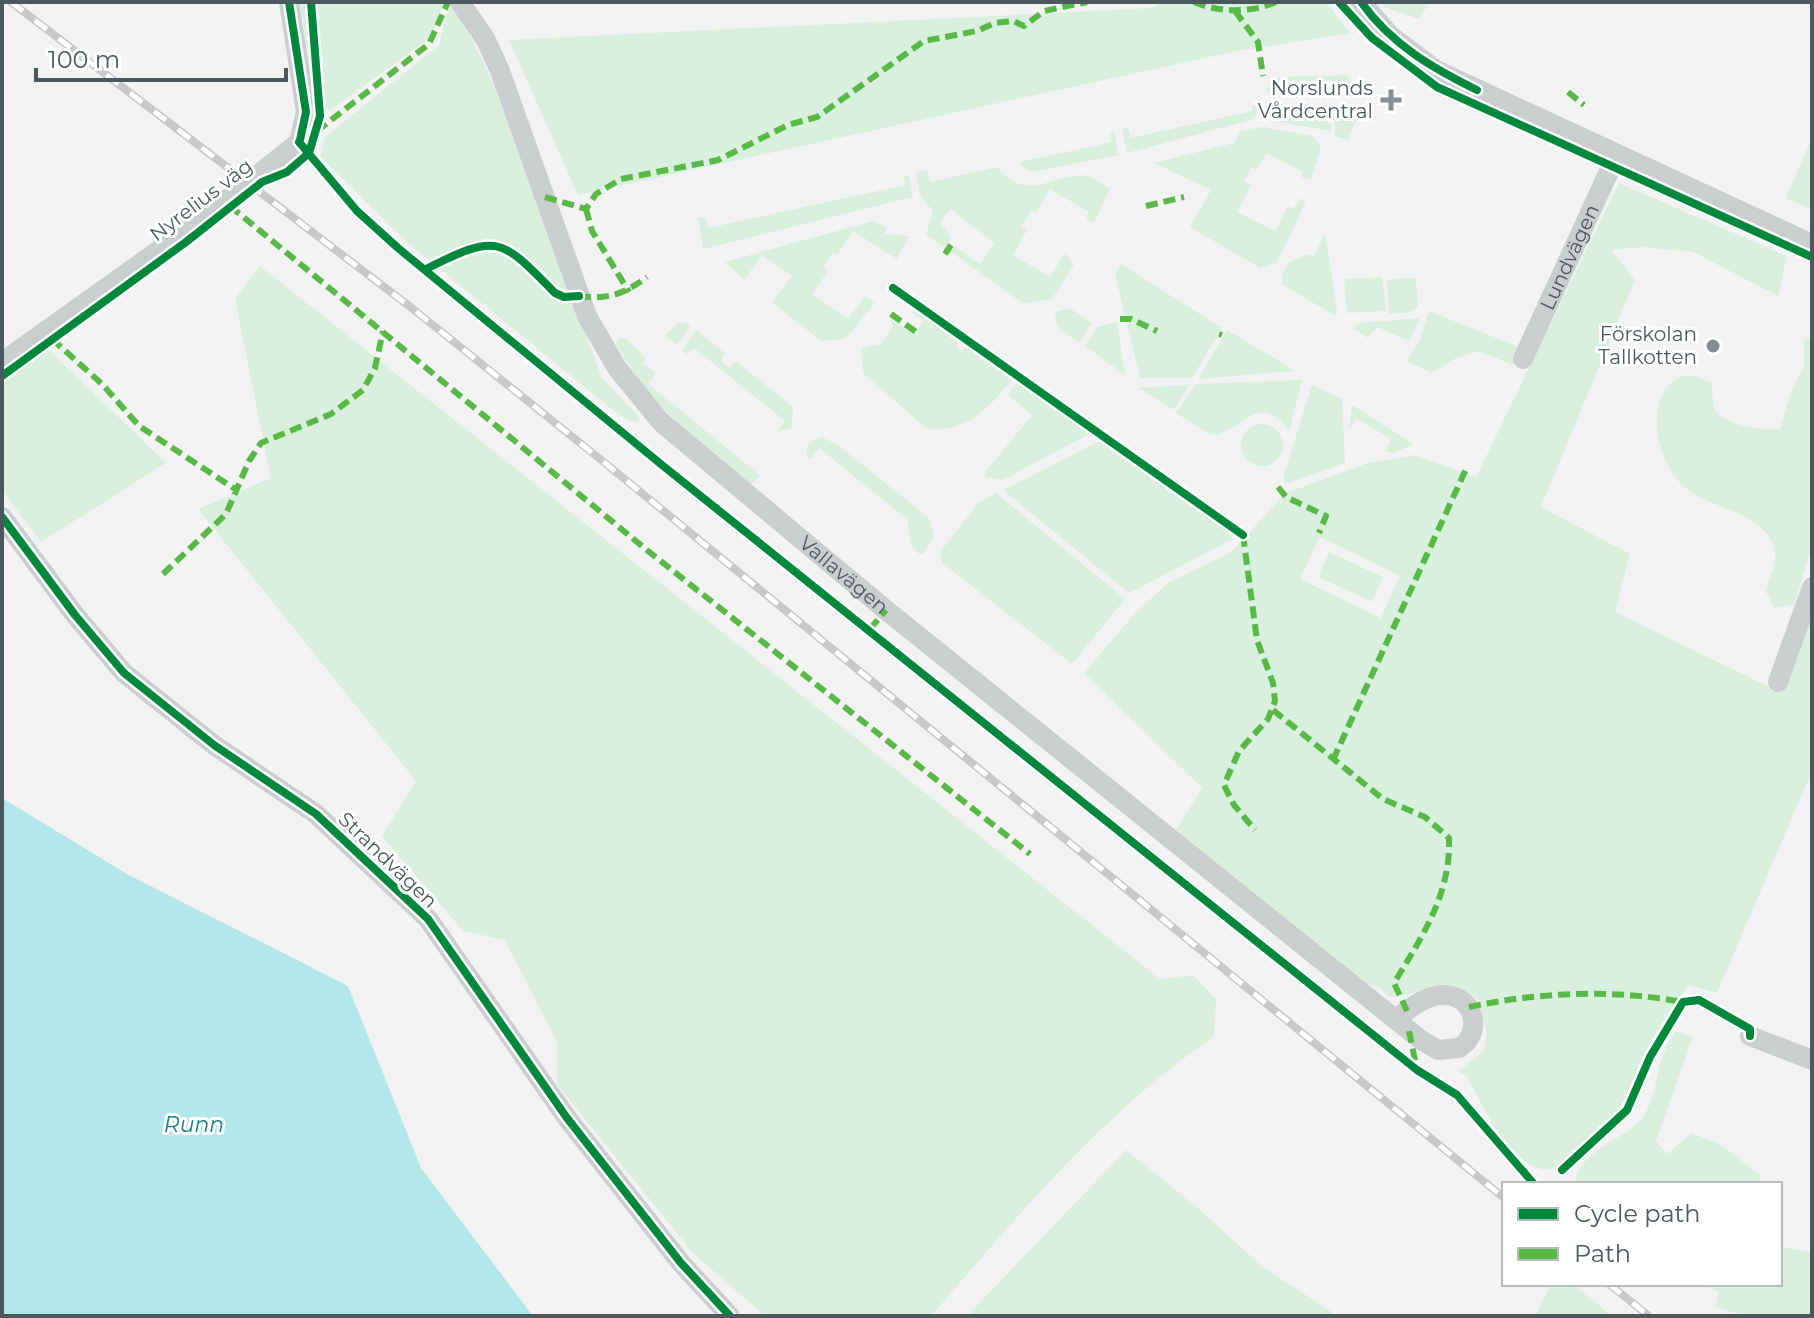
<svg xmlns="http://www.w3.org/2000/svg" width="1814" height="1318" font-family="Montserrat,sans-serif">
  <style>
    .green { fill: #daf0df; fill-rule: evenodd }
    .water { fill: #b2e8ea }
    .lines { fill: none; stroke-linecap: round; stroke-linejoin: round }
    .minor { stroke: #cbcece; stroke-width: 20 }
    .rail-casing { stroke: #c7c8c9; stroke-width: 8 }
    .rail { stroke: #fff; stroke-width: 5; stroke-dasharray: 15; stroke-linecap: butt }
    .quiet { stroke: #58b947; stroke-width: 6; stroke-dasharray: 12 6; stroke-linecap: butt }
    .cycleway-casing { stroke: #fff; stroke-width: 13 }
    .cycleway { stroke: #00873e; stroke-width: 8 }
    .poi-dot { fill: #868e92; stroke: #fff; stroke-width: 3 }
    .labels { text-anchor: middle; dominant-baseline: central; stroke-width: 6; stroke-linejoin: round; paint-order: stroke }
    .poi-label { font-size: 20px; fill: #4b585e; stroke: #fff; text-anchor: end }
    .street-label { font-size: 20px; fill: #4b585e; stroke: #fff }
    .water-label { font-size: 22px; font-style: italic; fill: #178386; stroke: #fff }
  </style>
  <rect width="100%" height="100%" fill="#f3f3f3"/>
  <path class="green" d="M300,2H306L316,109Z
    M315,2H444L436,26L425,42L330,110L324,108L316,46Z
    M1160,2H1326L1350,33L1237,51L578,195L509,40L1151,8Z
    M1381,2H1430L1419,19L1384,7Z
    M449,4L470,35L493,82L602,378L639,417L637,423L620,416L408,243L320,157L325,137L439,45Z
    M1347,75L1352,85L1343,94L1347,81L1276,82L1272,94L1266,90L1277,77Z
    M1253,105L1258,107L1255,119L1127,153L1122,128L1128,127L1131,138L1252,111Z
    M1281,109L1322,111V120L1332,125L1330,131L1274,121L1270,114Z
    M1361,109L1348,140L1335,136V121L1327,117V113Z
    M1260,127L1313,136L1321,146L1311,180L1301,177L1303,172L1266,153L1257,170L1251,167L1244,181L1251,185L1237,212L1275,231L1288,206L1294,209L1300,198L1306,202L1277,262L1260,268L1190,227L1211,190L1154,163L1234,143L1240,131Z
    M1110,132H1114L1119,155L1032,172L1022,168L1020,162L1112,142Z
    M1812,137V210L1786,198Z
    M997,167C1029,206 1056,170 1088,176C1094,177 1104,186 1110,189L1094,223L1086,219L1089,212L1050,189L1035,213L1031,211L1021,226L1027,230L1013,255L1050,277L1065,253L1074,265L1052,299L1024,304L950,251L953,246L980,264L994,243L951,209L940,222L951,237L946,249L926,235L933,211L920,196L916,172L927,170L930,182Z
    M909,175L913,197L703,249L698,218L705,217L708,228L905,185L903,176Z
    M1619,183L1787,256L1778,296L1693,252L1643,247L1611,250L1635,280L1541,507L1630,554L1615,612L1771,688L1800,649L1812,617V771L1717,993L1688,985C1673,1009 1654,1033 1642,1058C1635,1072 1632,1089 1623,1103C1612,1122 1564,1176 1540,1169C1503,1157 1483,1104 1466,1075L1458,1072L1484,1050L1487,1033L1478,1000C1440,967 1427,997 1389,997L1379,987L1354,980L1174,833L1202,788L1084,673L1137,611L1168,583L1231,552L1286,493L1368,463L1414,455L1476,477ZM1320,537L1400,576L1381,618L1300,579Z
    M873,221L887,228L884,234L909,236L897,259L853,231L837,255L833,252L823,267L828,271L812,294L848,319L865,296L875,303L845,339L821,341L772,302L792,276L762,255L744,280L725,262Z
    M1325,233L1337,311L1334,315L1283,285L1282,274L1288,263L1308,254L1314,256Z
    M1121,264L1222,328L1192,378H1140L1115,274Z
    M260,266L1160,979L1193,975L1216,999L1214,1037C1106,1109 1016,1218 931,1316H765L694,1254L557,1085V1043L505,940L463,931L382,836L416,781L198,509L271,478L235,299Z
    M1382,277L1386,311L1347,313L1344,279Z
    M1416,278L1418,307L1411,312L1389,314L1387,282L1392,279Z
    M1070,308L1092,323L1079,343C1068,334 1051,327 1056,312Z
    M917,310L961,340L956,347L961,350L969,346L1014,377C992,405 965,436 926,428L863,373L861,349L875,344L879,346L893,326L891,320L919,335L917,329L924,321L911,312Z
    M1429,311L1514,345L1521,354L1513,365L1479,351L1454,359L1432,373L1407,361L1421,337Z
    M1420,318L1409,341L1377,327L1368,338L1353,328L1360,323Z
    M679,322L691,325L677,345L665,336Z
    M1117,322L1125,375L1085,346L1097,327Z
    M696,330L725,353L721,360L729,368L736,361L793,407L792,428L777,432L785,421L694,348L687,354L682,350Z
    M1227,330L1292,369L1294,371L1198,379Z
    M619,337L626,339L646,358L643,363L656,373L648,384L760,475L751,485C699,443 648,403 616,344Z
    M1812,338V545L1794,605L1775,608L1766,592C1769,576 1780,560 1773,544C1760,513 1716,509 1691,492C1660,472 1642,409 1672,382C1686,370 1697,376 1712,383C1713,391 1712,402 1715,409C1722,425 1764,431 1780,429L1791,392L1804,366V339Z
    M47,348L166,463L41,542L2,490V374Z
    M1302,380L1289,431C1258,388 1244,432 1211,435L1176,413L1195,384Z
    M1018,381L1088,429L1089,434L1003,480L985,477L986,471L1032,415L1008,395Z
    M1189,385L1174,410L1139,388Z
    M1312,385L1342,399L1345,463L1285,484L1283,478Z
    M1352,405L1411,442L1413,445L1392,453L1386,451L1391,439L1356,418L1349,430Z
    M1241 445a21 21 0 1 1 42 0a21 21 0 1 1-42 0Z
    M822,437L838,445L929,518L934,537L924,553L919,554L910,544L908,520L819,448L811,459L806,455L809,442Z
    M1102,440L1232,532L1231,540L1129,593L1003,490Z
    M996,493L1125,599L1072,664L942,563L940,552L978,503Z
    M1329,552L1383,577L1372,602L1318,577Z
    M1675,1031L1693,1037L1656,1141L1667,1154L1692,1133L1721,1145L1760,1175V1184H1576C1578,1147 1630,1140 1645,1114C1658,1092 1656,1059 1675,1031Z
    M1126,1150L1192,1203L1263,1267L1338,1316H967Z
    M1780,1246L1812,1253V1316H1746L1715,1307L1719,1292L1702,1284H1780Z
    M1551,1284H1573L1612,1316H1535Z"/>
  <path class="water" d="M2,798L127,874L348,986L421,1168L533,1316H2Z"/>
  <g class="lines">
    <g class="minor">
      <path id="s1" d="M460,2L486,40L500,71L587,316L617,368L661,422L886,610L1421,1040L1438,1050L1459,1048C1485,1032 1473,993 1442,995C1424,996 1409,1009 1396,1019"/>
      <path d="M1361,2L1391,36L1436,70L1812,244"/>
      <path id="s2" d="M1523,359L1617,154"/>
      <path d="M2,362L200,221L299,142L306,112L289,2"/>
      <path d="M2,517L75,615L124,673L214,745L316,814L428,919L567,1118L681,1263L730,1316"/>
      <path d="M1778,682L1812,587"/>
      <path d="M1750,1036L1812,1060"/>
    </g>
    <defs>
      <path id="rail" d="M11,2L413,309L605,463L1504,1198
        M1609,1284L1649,1316"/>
    </defs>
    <use href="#rail" class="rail-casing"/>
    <use href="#rail" class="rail"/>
    <path class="quiet" d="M1194,2C1220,13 1250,13 1276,2
      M1235,11L1258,42L1263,76
      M1568,92L1584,105
      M317,131L429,44L448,2
      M545,197L586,209L596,194L621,179L718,160L788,125L817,117L924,41L977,31L995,23L1013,21L1024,26L1044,11L1087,2
      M230,206L648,551L1030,854
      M1146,206L1184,197
      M586,209L592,231L629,292
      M945,254L951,245
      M579,296C608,300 624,294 647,277
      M891,314L919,334
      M1120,319H1131L1157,331
      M1219,334L1222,335
      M52,339L102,384L139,426L238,491
      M1278,487L1286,497L1326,516L1319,533
      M1243,535L1257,640L1273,683L1275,701L1268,719L1239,751L1224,785L1234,805L1255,830
      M163,574L226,514L249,461L261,443L331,414L363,390L375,368L383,331
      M870,629L886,610
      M1273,710L1383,799L1425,817L1449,838C1451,894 1422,937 1394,983L1407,1011
      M1333,760L1467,467
      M1469,1007C1540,992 1612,989 1683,1002
      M1409,1031L1417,1070"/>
    <defs>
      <path id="cycleway" d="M289,2L306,112L300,140
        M1339,2L1372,38L1437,87L1812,257
        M1361,2C1391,44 1432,68 1477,90
        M299,142L357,211L398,248L662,465L1417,1070L1457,1095L1534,1184
        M426,269C498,233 500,237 555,293L564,297L579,296
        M893,288L1243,535
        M2,376L186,242L262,182L287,172L309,153L320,116L311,2
        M2,517L75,615L124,673L214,745L316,814L428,919L567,1118L681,1263L730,1316
        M1562,1170L1627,1110L1650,1057L1683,1002L1699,1000L1750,1029V1036"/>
    </defs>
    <use href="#cycleway" class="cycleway-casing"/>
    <use href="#cycleway" class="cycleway"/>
  </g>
  <g class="poi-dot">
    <path d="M1387 88h8v8h8v8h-8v8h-8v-8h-8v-8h8z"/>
    <circle cx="1713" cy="346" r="8"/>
  </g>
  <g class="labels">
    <g class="poi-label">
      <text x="1373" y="88">Norslunds<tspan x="1373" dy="23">Vårdcentral</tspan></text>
      <text x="1697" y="334">Förskolan<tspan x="1697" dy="23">Tallkotten</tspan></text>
    </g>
    <g class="street-label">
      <text transform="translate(201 200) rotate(-37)">Nyrelius väg</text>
      <text stroke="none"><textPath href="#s2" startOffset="112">Lundvägen</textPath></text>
      <text stroke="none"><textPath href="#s1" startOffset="708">Vallavägen</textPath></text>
      <text transform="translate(388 860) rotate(44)">Strandvägen</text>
    </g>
    <g class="water-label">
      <text x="194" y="1124">Runn</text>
    </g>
  </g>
  <rect width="1814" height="1318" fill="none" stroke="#4b585e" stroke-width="8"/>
  <rect x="1502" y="1182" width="280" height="104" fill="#ffffff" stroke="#b7bcbf" stroke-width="2"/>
  <rect x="1518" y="1208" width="40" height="12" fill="#00873e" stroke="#b7bcbf" stroke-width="2"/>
  <text x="1574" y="1222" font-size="24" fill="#4b585e">Cycle path</text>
  <rect x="1518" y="1248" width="40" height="12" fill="#58b947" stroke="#b7bcbf" stroke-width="2"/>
  <text x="1574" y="1262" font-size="24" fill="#4b585e">Path</text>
  <path d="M36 68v12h250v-12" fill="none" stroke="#4b585e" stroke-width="4"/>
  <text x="48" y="68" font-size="24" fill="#4b585e" stroke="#ffffff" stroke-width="6" paint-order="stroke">100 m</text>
</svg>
